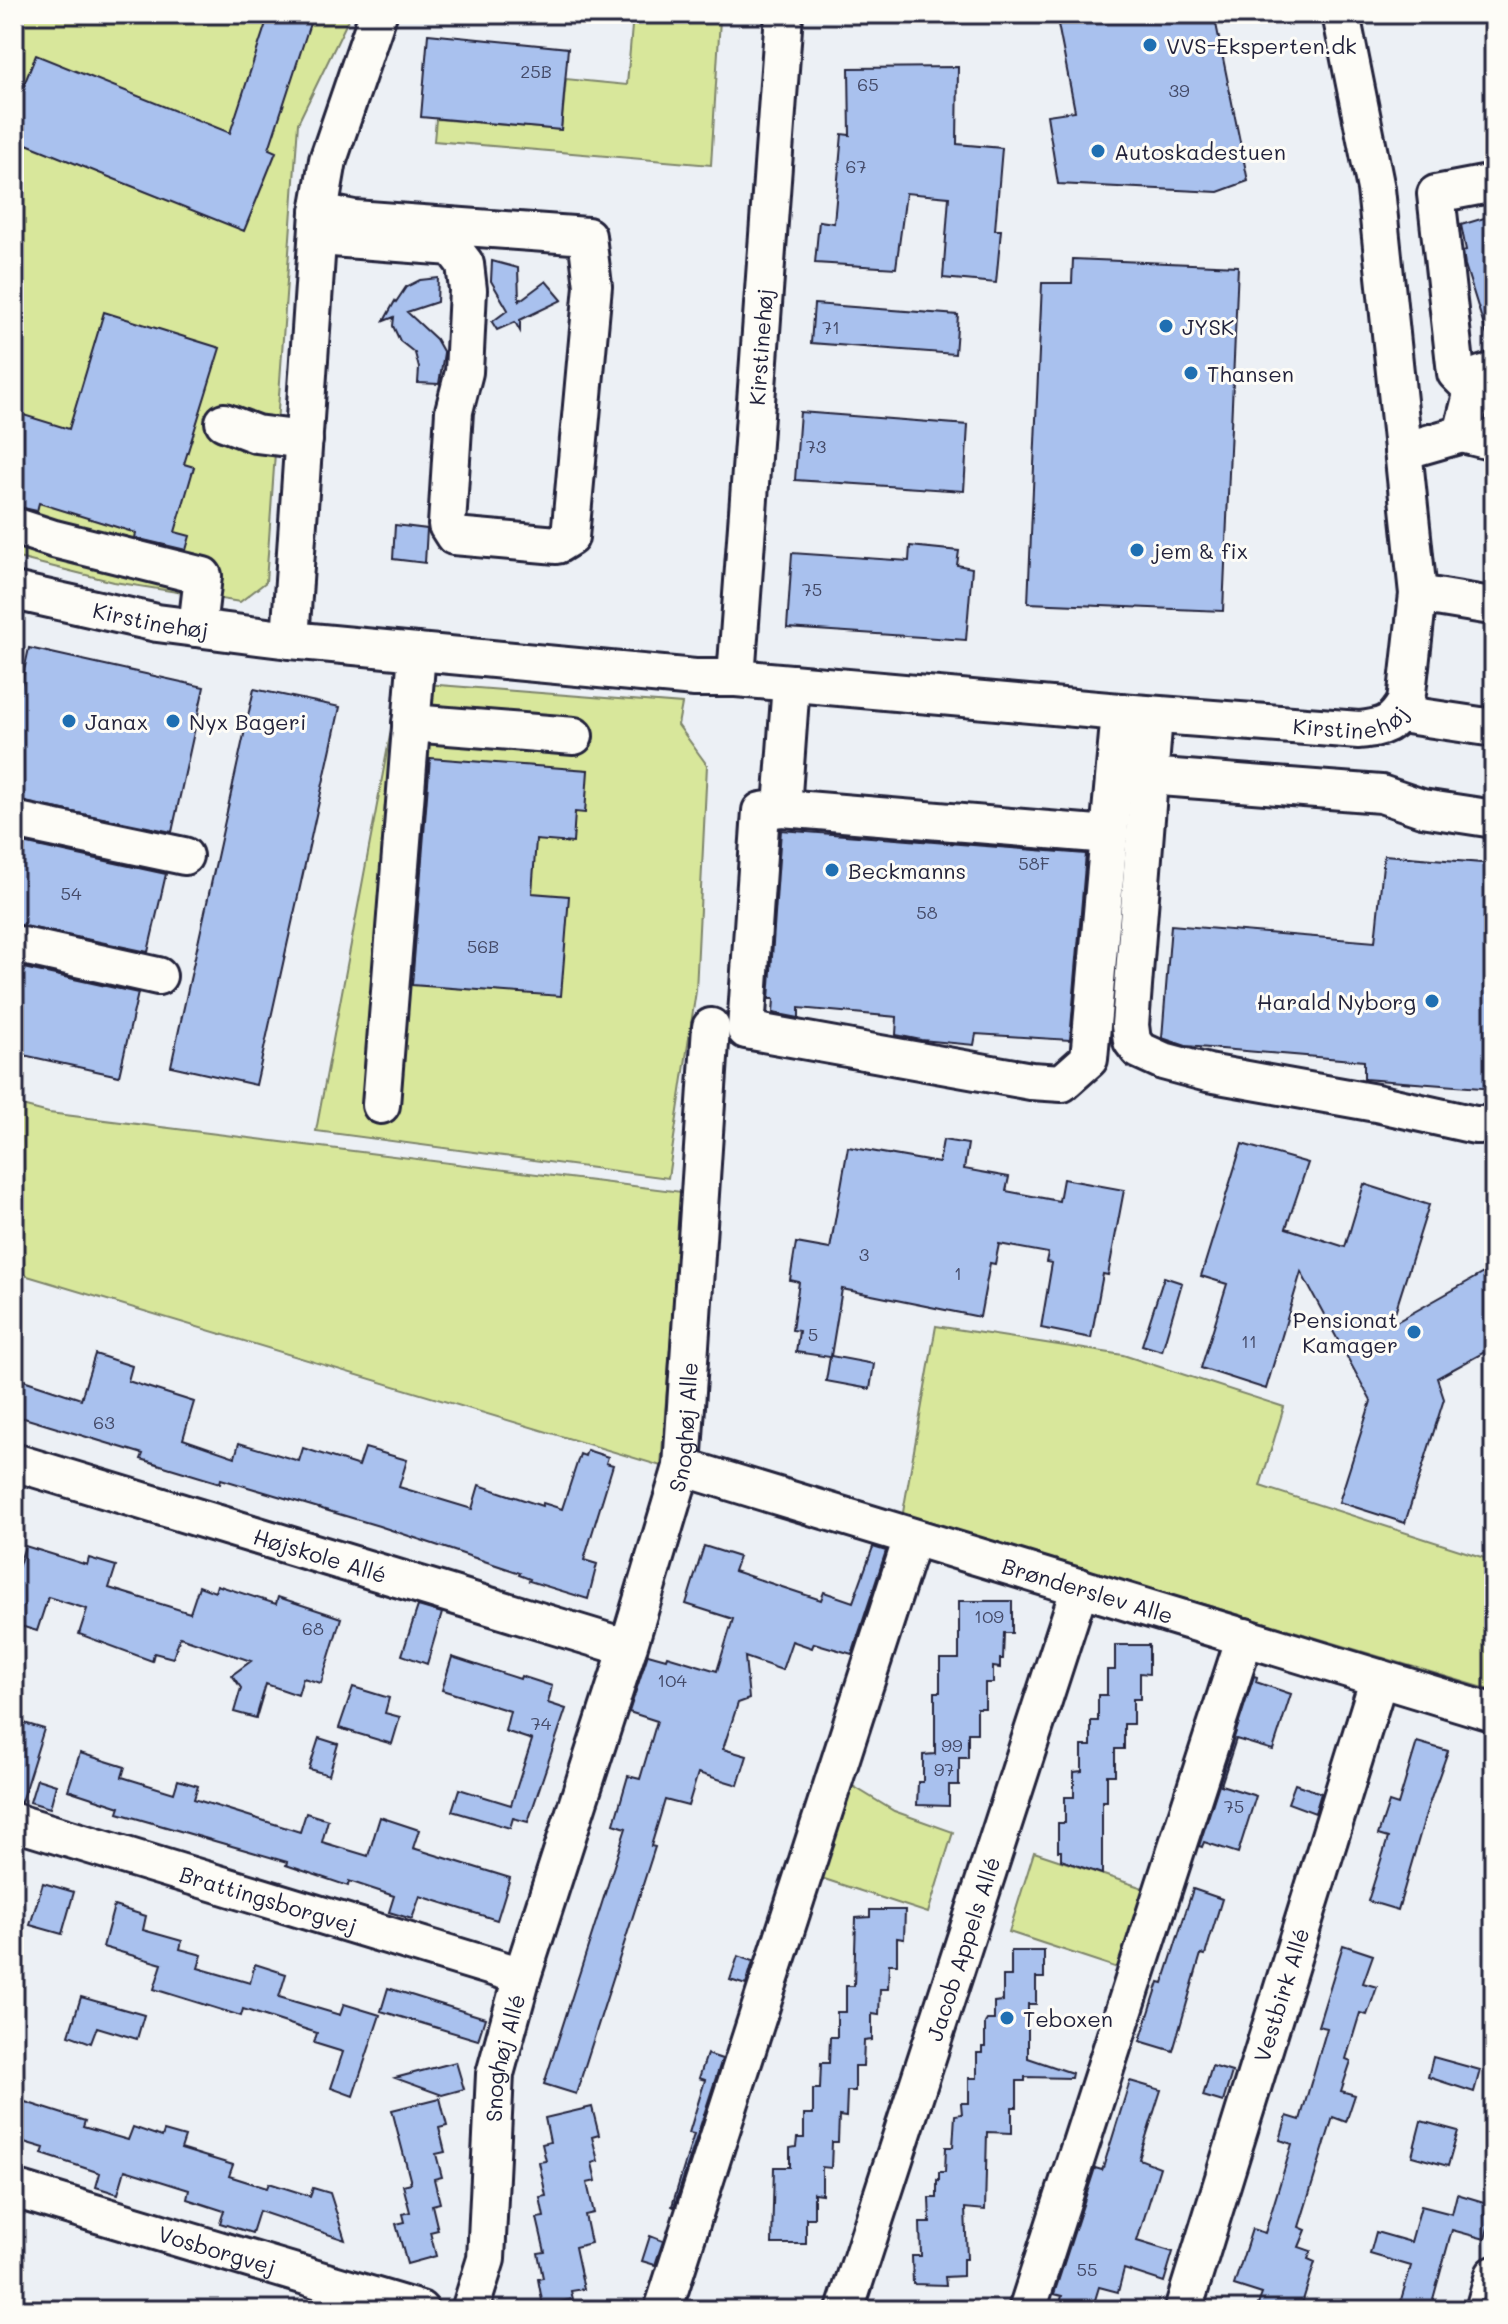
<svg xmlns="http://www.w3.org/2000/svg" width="1508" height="2324" font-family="Mali,sans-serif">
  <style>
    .green { fill: #d8e79b; stroke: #7d846b; stroke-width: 2 }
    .building { fill: #a9c1ee; stroke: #22223b; stroke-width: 2 }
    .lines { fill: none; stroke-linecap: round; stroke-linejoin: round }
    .minor-casing { stroke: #22223b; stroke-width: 42 }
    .minor { stroke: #fdfcf7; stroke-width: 36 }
    .poi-dot { fill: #1f6fb2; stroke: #fdfcf7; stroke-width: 3 }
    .labels { text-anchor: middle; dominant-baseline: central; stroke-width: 6; stroke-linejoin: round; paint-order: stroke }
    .number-label { font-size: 18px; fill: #444a68 }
    .poi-label { font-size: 22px; fill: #22223b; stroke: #fdfcf7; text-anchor: start }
    .street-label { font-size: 22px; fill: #22223b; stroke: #fdfcf7 }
  </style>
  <rect width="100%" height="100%" fill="#ecf0f5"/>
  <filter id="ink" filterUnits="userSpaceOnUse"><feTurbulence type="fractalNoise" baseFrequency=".0125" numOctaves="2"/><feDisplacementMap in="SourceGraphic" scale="16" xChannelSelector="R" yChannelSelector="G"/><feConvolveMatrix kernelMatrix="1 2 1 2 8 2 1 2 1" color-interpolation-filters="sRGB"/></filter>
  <g filter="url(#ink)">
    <path class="green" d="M14,14H351L298,123L266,582L240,602L114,582L14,557Z
      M633,14L720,19L711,165L434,141L436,119L561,130L566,79L627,85Z
      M400,682L682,704L678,725L707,765L696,991L668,1178L316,1131Z
      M14,1104L49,1113L682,1192L661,1466L14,1272Z
      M936,1326L1123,1355L1284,1407L1260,1486L1494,1561V1691L1220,1609L902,1518Z
      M838,1777L894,1811L953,1832L928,1913L809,1874Z
      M1034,1852L1155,1892L1130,1972L1009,1932Z"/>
    <path class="building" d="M269,14H313L269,149L276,152L244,231L14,139V109L36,55L230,133Z
      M1056,14H1214L1248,181L1218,192L1058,184L1047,115L1075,111Z
      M428,34L568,48L561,130L421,117Z
      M958,67L957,144L1002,148L995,230H1001L996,283L943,278L949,197L906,193L896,268L815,263L819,221L834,223L842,134L850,135L849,68Z
      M1494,215V341L1489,342L1465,265L1463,251L1466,250L1461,225Z
      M1073,259L1238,266L1223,611L1028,603L1042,283H1072Z
      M492,261L518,268L519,301L546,281L562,300L520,320V331L515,322L497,330L492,322L508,310L491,281Z
      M438,278L437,302L407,312L436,339L444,353L439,384L418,383L419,368L415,353L400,341L393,326L394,317L384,321L395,301L396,302L406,287L420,280Z
      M814,304L958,315L955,354L811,343Z
      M104,312L220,348L184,464L194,467L175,532L190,536L186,550L135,538L136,533L39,503L37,511L14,506V412L69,429Z
      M800,412L968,425L964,491L795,480Z
      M395,525L427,529L425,563L393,559Z
      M910,546L959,551L957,565L972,568L966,640L787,628L792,553L909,561Z
      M29,648L204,687L172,832L14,800V717Z
      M254,689L340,707L256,1085L171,1066Z
      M430,758L588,770L585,813L575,812L573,843L536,840L532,893L569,896L561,996L412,985Z
      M781,830L1086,854L1070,1040L976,1034L974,1045L921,1040L896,1035L897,1017L799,1008V1018L773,1013L774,999H769Z
      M14,841L166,874L148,952L14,924Z
      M1384,855L1494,864V1089L1364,1079V1061L1186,1046L1162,1038L1171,925L1375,942Z
      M14,966L138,993L119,1076L14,1053Z
      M943,1140L968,1144L964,1169L1009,1177L1006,1191L1059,1201L1063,1179L1124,1190L1108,1275L1103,1274L1091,1338L1041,1328L1052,1263L1046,1262L1048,1253L999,1244L995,1264L990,1263L980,1317L842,1289L831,1356L874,1364L870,1389L826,1381L830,1357L796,1352L799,1331L792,1330L799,1282L790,1280L796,1243L830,1249L848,1147L939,1163Z
      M1242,1144L1308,1163L1286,1228L1345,1247L1364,1184L1429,1205L1391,1325L1494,1267V1347L1437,1378L1444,1399L1405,1523L1339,1502L1371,1401L1301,1272L1266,1389L1201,1368L1227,1284L1201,1276Z
      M1164,1277L1182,1283L1162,1351L1142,1345Z
      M95,1354L132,1366L128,1381L194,1402L183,1439L235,1457L239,1443L299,1461L303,1448L359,1466L365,1448L407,1460L399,1487L472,1509L479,1485L542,1506L543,1503L562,1509L580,1454L585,1456L587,1450L608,1457L606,1463L613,1465L584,1560L597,1564L588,1599L529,1581L530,1579L519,1575L520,1573L379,1526L221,1479L220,1483L141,1459L143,1454L14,1415V1377L81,1399Z
      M25,1546L87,1565L89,1558L116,1566L109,1588L190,1613L199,1586L215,1592L217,1585L276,1604L278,1597L341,1618L321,1683L303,1678L298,1695L266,1684L256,1718L234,1712L241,1688L232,1675L251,1661L180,1637L173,1658L154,1653L152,1661L79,1634L87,1609L48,1597L37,1631L14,1624V1581Z
      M704,1546L739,1557L734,1571L821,1600L824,1592L853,1602L873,1547L886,1551L852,1654L814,1643L812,1648L792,1641L782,1670L745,1657L749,1699L738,1703L723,1749L747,1756L738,1785L698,1773L688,1806L665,1800L651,1846L655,1847L576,2094L544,2084L626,1828L614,1824L628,1776L640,1779L657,1721L629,1712L648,1654L666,1659L667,1656L717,1671L733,1619L686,1604Z
      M959,1601H1012V1633H1004L1003,1659H1000V1668L993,1667V1683H985V1708H977V1733H968V1758H959V1785H949V1806L917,1805L918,1782H923V1755L935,1754V1692H940V1659H959Z
      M418,1606L442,1613L427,1664L402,1655Z
      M1115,1645H1149V1674L1140,1673V1699H1133V1724H1124V1749H1115V1775H1107V1801H1102V1874L1061,1860V1851H1058V1823H1065V1797H1074V1772L1082,1771V1746H1091V1721H1098V1695H1107V1670H1115Z
      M452,1657L520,1679L521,1676L552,1686L548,1703L566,1709L528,1822L513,1818L510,1828L452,1811L459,1789L511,1805L532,1740L505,1731L510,1711L442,1690Z
      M1254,1676L1257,1677L1256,1682L1291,1694L1273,1750L1236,1739L1221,1785L1256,1796L1238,1853L1204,1842L1202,1847L1199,1846Z
      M353,1687L389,1698L385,1713L400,1717L392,1744L339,1728Z
      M14,1720L44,1729L21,1802H14Z
      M319,1738L338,1744L329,1775L309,1769Z
      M1417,1742L1448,1751L1428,1807L1398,1910L1368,1901L1388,1838L1378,1835L1389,1802L1398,1805Z
      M80,1753L125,1767L122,1777L174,1793L178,1780L198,1786L194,1799L300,1832L306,1813L328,1820L322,1842L368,1856L380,1817L419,1830L413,1848L510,1878L497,1920L420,1896L412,1919L389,1912L394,1896L349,1881L348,1886L286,1865L287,1862L118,1813L120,1807L68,1790Z
      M37,1779L56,1785L50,1808L30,1802Z
      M1295,1784L1321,1793L1315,1813L1288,1803Z
      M43,1883L74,1892L62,1934L30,1925Z
      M1193,1889L1222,1899L1205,1955L1201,1954L1173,2051L1140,2041L1159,1982L1163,1983Z
      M114,1906L146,1916L143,1930L182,1941L180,1949L202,1955L198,1968L250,1983L255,1964L286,1974L279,1997L340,2015L344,2004L380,2015L353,2096L331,2088L343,2052L314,2043L317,2033L243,2009L241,2016L154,1989L162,1964L103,1947Z
      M870,1910H905L904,1939L897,1938V1964H889L888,1989H880L879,2015L872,2014V2040L864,2041L863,2066H855V2091H847L846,2117L839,2116L838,2142H832L831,2168L822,2167V2194L814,2193V2218H806V2244H772L774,2167H790V2148L796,2147L797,2138H804V2114H813V2089H820L821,2063H829L830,2037H837V2012H846V1986H854L856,1918L870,1917Z
      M1343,1945L1373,1955L1363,1983L1377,1987L1367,2015L1360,2013L1346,2059L1351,2061L1341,2091L1355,2095L1346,2122L1333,2117L1299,2227L1306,2230L1299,2247L1311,2251L1308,2259L1315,2262L1300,2310H1256L1262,2294L1234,2285L1252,2229L1265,2233L1292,2144L1280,2140L1287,2116L1300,2120L1327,2028L1318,2026Z
      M1011,1951H1044V1978H1036V2004H1028V2058L1072,2073L1071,2078L1025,2077V2081H1017V2107H1012V2133L987,2132L985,2210L965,2208L967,2259H963V2276L945,2277L946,2285L913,2284L912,2256H921L920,2223H930L929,2198H937V2180L939,2181V2172H945L946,2147H953L955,2115L962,2114L961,2103H969V2078H977V2053H982V2047H985V2023L987,2020H994V2002L1003,2001V1976H1011Z
      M738,1956L753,1961L746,1985L730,1980Z
      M388,1988L485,2018L478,2040L381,2011Z
      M81,1997L144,2015L137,2039L97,2027L91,2043L69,2035Z
      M707,2054L722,2059L674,2207L672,2206L694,2134L689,2133L705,2080L699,2078Z
      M1433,2057L1480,2070L1474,2092L1428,2077Z
      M456,2062L464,2089L442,2095L395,2078Z
      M1212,2066L1232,2072L1223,2102L1203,2096Z
      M1130,2081L1161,2090L1139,2159L1160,2167L1137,2241L1173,2252L1164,2282L1124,2269L1118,2292L1099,2287L1092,2310H1058L1062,2296L1054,2294L1095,2168L1102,2170L1103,2168Z
      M440,2098L447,2126L439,2128L445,2152L436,2154L442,2177L434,2179L440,2203L432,2205L438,2230L430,2232L436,2256L407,2264L396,2224L405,2222L403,2214L410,2212L403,2185L411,2183L392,2110Z
      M22,2101L85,2121L83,2127L128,2140L133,2127L162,2137L164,2131L185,2137L181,2149L233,2165L229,2176L267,2188L269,2183L310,2196L313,2188L330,2193L345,2240L259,2211L252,2233L220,2223L224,2211L187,2199L189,2190L125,2170L118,2194L96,2187L100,2173L42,2154L44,2148L14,2139V2105L20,2107Z
      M592,2107L599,2135L592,2137L598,2161L592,2163L596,2181L587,2183L594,2213L585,2215L591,2243L575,2247L584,2289L571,2291L573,2299L543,2306L538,2279L543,2278L538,2253L545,2252L537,2218L544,2217L540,2197L546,2196L539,2162L546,2161L542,2144L550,2142L545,2118Z
      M1421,2121L1458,2131L1448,2166L1412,2156Z
      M1457,2194L1494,2205L1485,2239L1452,2230L1430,2310H1398L1411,2266L1370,2254L1376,2232L1411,2242L1421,2206L1452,2214Z
      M650,2236L663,2241L655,2265L642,2261Z"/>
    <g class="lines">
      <defs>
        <g id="minor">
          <path d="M319,237L452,247L465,264L468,290L464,372L454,411L447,525L454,536L557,545L570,537L593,286L587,236L354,219L319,212"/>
          <path d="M1494,371L1481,375L1473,390L1462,434L1494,442"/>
          <path d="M1473,390L1456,373L1436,194L1494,183"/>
          <path d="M224,422L256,434L304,440"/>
          <path d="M1403,451L1462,434"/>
          <path d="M14,526L54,539L203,576L197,628"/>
          <path id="s1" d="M14,591L157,623L290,640L695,678H736L1120,712L1359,730C1384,727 1393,725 1406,702L1418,594L1376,189L1341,14"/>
          <path d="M1418,594L1485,605L1494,603"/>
          <path d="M290,640L319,212L328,160L378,14"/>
          <path id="s2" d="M736,678L784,14"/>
          <path d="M791,683L782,808L1109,835L1120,712"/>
          <path d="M1400,714L1494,728"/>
          <path d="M1154,715L1130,1025L1132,1041L1139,1050L1163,1061L1208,1073L1376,1103L1475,1125H1494"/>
          <path d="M411,723L574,736"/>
          <path d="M1148,776L1381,794L1422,808L1494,819"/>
          <path d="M782,808L761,811L746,1030L1031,1081L1062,1083L1089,1059L1109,835"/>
          <path d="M14,820L184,856"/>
          <path d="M14,944L158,976"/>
          <path d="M381,1105L417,652"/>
          <path id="s3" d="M14,1462L628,1648"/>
          <path id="s4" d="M682,1467L1494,1713"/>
          <path id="s5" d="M14,1822L522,1976"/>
          <path id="s6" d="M14,2189L420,2310"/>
          <path id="s7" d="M470,2310L486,2259L495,2074L522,1976L628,1648L682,1467L711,1027"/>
          <path d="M663,2310L912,1538"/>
          <path id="s8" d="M845,2310L1080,1587"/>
          <path d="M1027,2310L1245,1637"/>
          <path id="s9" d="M1183,2310L1379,1678"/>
          <path d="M1484,2310L1494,2275"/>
        </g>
      </defs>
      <use href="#minor" class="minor-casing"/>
      <use href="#minor" class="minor"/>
    </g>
  </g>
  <g class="poi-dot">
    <circle cx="1150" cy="45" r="8"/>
    <circle cx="1098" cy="151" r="8"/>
    <circle cx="1166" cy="326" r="8"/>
    <circle cx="1191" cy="373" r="8"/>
    <circle cx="1137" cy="550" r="8"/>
    <circle cx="69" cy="721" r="8"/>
    <circle cx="173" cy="721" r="8"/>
    <circle cx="832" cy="870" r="8"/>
    <circle cx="1432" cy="1001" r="8"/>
    <circle cx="1414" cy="1332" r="8"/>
    <circle cx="1007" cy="2018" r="8"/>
  </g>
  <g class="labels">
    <g class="number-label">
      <text x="536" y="71">25B</text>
      <text x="868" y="84">65</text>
      <text x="1179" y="90">39</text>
      <text x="856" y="166">67</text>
      <text x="831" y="327">71</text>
      <text x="816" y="446">73</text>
      <text x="812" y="589">75</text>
      <text x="1034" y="863">58F</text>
      <text x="71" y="893">54</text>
      <text x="927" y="912">58</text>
      <text x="483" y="946">56B</text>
      <text x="864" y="1254">3</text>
      <text x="958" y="1273">1</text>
      <text x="813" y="1334">5</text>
      <text x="1249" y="1341">11</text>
      <text x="104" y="1422">63</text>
      <text x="989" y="1616">109</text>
      <text x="313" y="1628">68</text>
      <text x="672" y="1680">104</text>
      <text x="541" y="1723">74</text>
      <text x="952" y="1745">99</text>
      <text x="944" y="1769">97</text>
      <text x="1234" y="1806">75</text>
      <text x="1087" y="2269">55</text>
    </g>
    <g class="poi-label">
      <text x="1166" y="45">VVS-Eksperten.dk</text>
      <text x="1114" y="151">Autoskadestuen</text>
      <text x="1182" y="326">JYSK</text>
      <text x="1207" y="373">Thansen</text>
      <text x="1153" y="550">jem &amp; fix</text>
      <text x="85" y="721">Janax</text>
      <text x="189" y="721">Nyx Bageri</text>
      <text x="848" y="870">Beckmanns</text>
      <text x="1416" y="1001" text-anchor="end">Harald Nyborg</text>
      <text x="1398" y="1319" text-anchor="end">Pensionat<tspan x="1398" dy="25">Kamager</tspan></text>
      <text x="1023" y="2018">Teboxen</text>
    </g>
    <g class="street-label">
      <text stroke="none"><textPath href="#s2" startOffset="332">Kirstinehøj</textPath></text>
      <text stroke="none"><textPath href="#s1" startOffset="140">Kirstinehøj</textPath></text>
      <text stroke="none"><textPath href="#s1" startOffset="1346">Kirstinehøj</textPath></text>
      <text stroke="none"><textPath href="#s7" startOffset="914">Snoghøj Alle</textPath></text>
      <text stroke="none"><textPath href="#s3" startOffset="320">Højskole Allé</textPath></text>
      <text stroke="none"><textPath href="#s4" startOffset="424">Brønderslev Alle</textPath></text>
      <text stroke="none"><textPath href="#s5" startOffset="266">Brattingsborgvej</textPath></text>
      <text stroke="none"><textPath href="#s8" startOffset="380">Jacob Appels Allé</textPath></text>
      <text stroke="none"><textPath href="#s9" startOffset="330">Vestbirk Allé</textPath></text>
      <text stroke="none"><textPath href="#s7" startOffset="256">Snoghøj Allé</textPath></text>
      <text stroke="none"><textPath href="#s6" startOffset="212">Vosborgvej</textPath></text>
    </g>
  </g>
  <rect width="1508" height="2324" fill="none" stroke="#fdfcf7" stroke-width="48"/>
  <rect x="24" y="24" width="1460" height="2276" fill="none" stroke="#22223b" stroke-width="3" filter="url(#ink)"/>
</svg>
